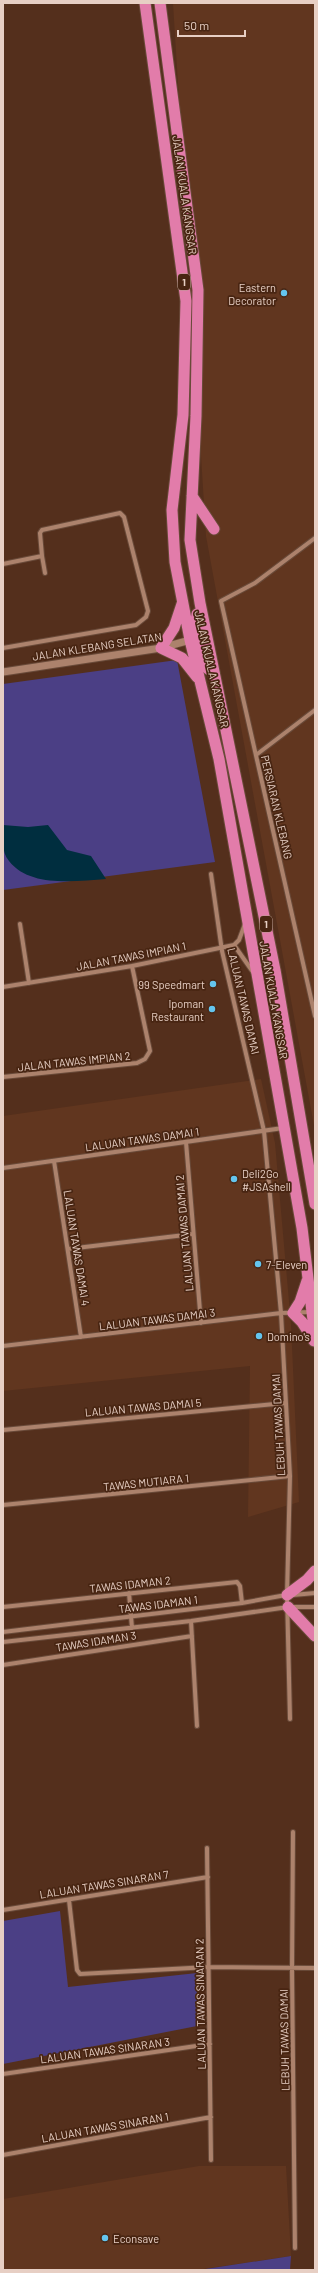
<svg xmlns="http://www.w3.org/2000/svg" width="318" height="2273" font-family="Barlow,sans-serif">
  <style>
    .built { fill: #61361f }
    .green { fill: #4b3f85 }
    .water { fill: #002e3f }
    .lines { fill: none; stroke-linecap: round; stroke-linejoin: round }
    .minor-casing { stroke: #694a39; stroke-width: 6 }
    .tertiary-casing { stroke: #694a39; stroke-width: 9 }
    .trunk-casing { stroke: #694a39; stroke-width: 13 }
    .minor { stroke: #ac826c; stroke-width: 4 }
    .tertiary { stroke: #ac826c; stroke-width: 7 }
    .trunk { stroke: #e27caa; stroke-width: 11 }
    .poi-dot { fill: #64c5ee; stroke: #482512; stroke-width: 1.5 }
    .labels { text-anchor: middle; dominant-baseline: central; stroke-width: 3.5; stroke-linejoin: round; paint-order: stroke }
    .shield { fill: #482512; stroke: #b79c8f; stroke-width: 1 }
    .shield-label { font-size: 10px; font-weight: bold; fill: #e7cfc4 }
    .street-label { font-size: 11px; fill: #e7cfc4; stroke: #482512 }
    .poi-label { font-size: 11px; fill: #e7cfc4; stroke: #482512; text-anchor: start }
  </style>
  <rect width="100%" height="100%" fill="#542f1c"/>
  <path class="built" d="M173,3H315V1131L206,536Z
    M261,1079L275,1143L291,1324L299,1502L248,1517L250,1366L3,1391V1116Z
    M199,2166H286L291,2256L196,2270H3V2199Z"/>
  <path class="green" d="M177,660L215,862L3,890V684Z
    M60,1911L68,1987L197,1973V2026L3,2064V1921Z
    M291,2256L290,2270H199Z"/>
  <path class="water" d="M3,825L28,827L48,825L67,850L91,856L106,879C76,881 30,888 9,861C1,852 3,836 3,825Z"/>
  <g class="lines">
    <defs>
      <path id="minor" d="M315,538L255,583L221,601L315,1016
        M42,556L45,573
        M3,564L42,556L40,533L42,530L120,513L124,517L148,611L146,617L136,625L3,648
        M256,755L315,710
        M211,874L222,951L264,1131L281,1313L290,1476L287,1595L290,1719
        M20,924L29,983
        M234,945L253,972
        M3,987L132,966L234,945L239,940L245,924
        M3,1077L137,1063L145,1059L150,1051L132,966
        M186,1142L201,1323
        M54,1161L81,1337
        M3,1168L283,1128
        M68,1249L193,1234
        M3,1346L281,1313L311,1312
        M3,1430L285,1403
        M3,1505L290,1476
        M129,1593L132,1628
        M293,1595L315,1593
        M3,1607L237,1582L240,1586L242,1603
        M191,1621L197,1726
        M3,1632L242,1603L286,1595
        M3,1642L191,1621L288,1607H315
        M3,1665L192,1636
        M293,1832L292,1969L295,2248
        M207,1848L211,2160
        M69,1900L77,1970L80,1974L209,1967L315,1968
        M3,1910L208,1877
        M3,2074L210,2044
        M3,2155L211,2117"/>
      <path id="tertiary" d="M3,672L161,648L194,639"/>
      <path id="trunk" d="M145,3L186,301L183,415L172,510L175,562L190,640L219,759L302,1228L315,1337
        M160,3L198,290L196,416L190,540L200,603L275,970L315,1204
        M192,496L214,529
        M182,604L174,628L161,648L182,658L197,677
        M197,614L194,639L208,669
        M307,1281L300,1302L293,1313L302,1322L314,1341
        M287,1595L307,1580L315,1571
        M288,1607L315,1636"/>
    </defs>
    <use href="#minor" class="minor-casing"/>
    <use href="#tertiary" class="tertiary-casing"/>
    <use href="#trunk" class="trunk-casing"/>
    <use href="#minor" class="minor"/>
    <use href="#tertiary" class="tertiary"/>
    <use href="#trunk" class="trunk"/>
  </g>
  <g class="poi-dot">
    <circle cx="284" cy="293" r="4"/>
    <circle cx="213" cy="984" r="4"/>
    <circle cx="212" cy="1009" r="4"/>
    <circle cx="234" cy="1179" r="4"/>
    <circle cx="258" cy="1264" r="4"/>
    <circle cx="259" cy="1336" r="4"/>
    <circle cx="105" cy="2238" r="4"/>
  </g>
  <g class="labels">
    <g class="shield">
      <rect x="178" y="274" width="12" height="16" rx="3"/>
      <rect x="260" y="916" width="12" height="16" rx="3"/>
    </g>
    <g class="shield-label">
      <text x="184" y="282">1</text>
      <text x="266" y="924">1</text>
    </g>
    <g class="street-label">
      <text transform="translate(185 195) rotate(82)">JALAN KUALA KANGSAR</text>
      <text transform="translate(97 646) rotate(-9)">JALAN KLEBANG SELATAN</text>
      <text transform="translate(212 669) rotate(77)">JALAN KUALA KANGSAR</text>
      <text transform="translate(277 807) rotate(77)">PERSIARAN KLEBANG</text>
      <text transform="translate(131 956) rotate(-11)">JALAN TAWAS IMPIAN 1</text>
      <text transform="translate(274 1000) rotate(80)">JALAN KUALA KANGSAR</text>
      <text transform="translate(244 1001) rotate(77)">LALUAN TAWAS DAMAI</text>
      <text transform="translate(74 1061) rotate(-6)">JALAN TAWAS IMPIAN 2</text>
      <text transform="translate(142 1139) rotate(-8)">LALUAN TAWAS DAMAI 1</text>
      <text transform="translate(184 1233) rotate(-95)">LALUAN TAWAS DAMAI 2</text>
      <text transform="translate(77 1248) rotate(81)">LALUAN TAWAS DAMAI 4</text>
      <text transform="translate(157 1319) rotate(-7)">LALUAN TAWAS DAMAI 3</text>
      <text transform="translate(143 1407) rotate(-5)">LALUAN TAWAS DAMAI 5</text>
      <text transform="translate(278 1425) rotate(-93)">LEBUH TAWAS DAMAI</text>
      <text transform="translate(146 1482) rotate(-6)">TAWAS MUTIARA 1</text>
      <text transform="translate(130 1584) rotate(-6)">TAWAS IDAMAN 2</text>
      <text transform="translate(158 1604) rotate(-7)">TAWAS IDAMAN 1</text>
      <text transform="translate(96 1641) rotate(-9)">TAWAS IDAMAN 3</text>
      <text transform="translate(104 1884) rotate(-9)">LALUAN TAWAS SINARAN 7</text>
      <text transform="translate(200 2004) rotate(-91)">LALUAN TAWAS SINARAN 2</text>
      <text transform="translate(284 2040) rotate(-91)">LEBUH TAWAS DAMAI</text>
      <text transform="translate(105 2050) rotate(-8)">LALUAN TAWAS SINARAN 3</text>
      <text transform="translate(105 2127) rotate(-10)">LALUAN TAWAS SINARAN 1</text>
    </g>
    <g class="poi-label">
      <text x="276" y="287" text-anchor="end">Eastern<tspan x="276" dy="13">Decorator</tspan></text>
      <text x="205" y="984" text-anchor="end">99 Speedmart</text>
      <text x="204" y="1003" text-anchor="end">Ipoman<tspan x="204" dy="13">Restaurant</tspan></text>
      <text x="242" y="1173">Deli2Go<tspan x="242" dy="13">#JSAshell</tspan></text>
      <text x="266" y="1264">7-Eleven</text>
      <text x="267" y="1336">Domino's</text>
      <text x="113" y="2238">Econsave</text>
    </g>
  </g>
  <rect width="318" height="2273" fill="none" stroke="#e7cfc4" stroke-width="8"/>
  <path d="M178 30v6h67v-6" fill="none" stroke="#e7cfc4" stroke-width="2"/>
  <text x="184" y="30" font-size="12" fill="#e7cfc4" stroke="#482512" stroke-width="3" paint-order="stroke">50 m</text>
</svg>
